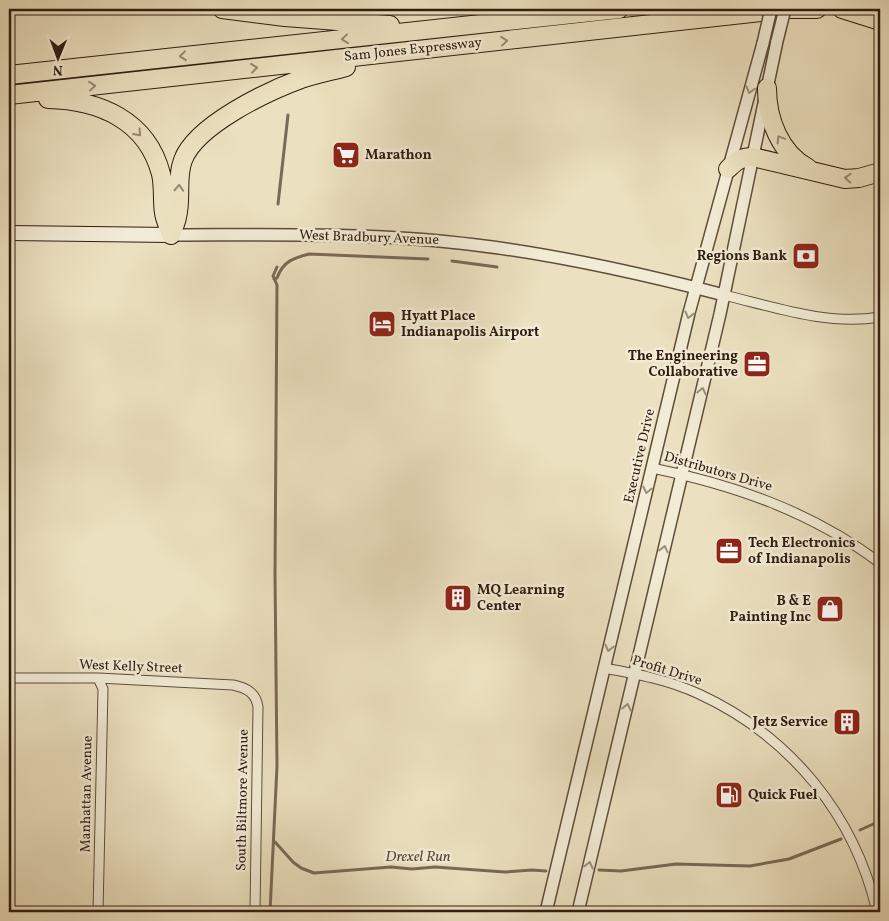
<svg xmlns="http://www.w3.org/2000/svg" width="889" height="921" font-family="Vollkorn,serif">
  <style>
    .lines { fill: none; stroke-linecap: round; stroke-linejoin: round }
    .stream { stroke: #7a6956; stroke-width: 3 }
    .minor-casing { stroke: #5f4d3c; stroke-width: 11 }
    .tertiary-casing { stroke: #5f4d3c; stroke-width: 14 }
    .secondary-casing { stroke: #301c10; stroke-width: 16 }
    .motorway-casing { stroke: #301c10; stroke-width: 20 }
    .minor { stroke: #f2ebd5; stroke-width: 9 }
    .tertiary { stroke: #f2ebd5; stroke-width: 11 }
    .secondary { stroke: #f2ebd5; stroke-width: 14 }
    .motorway { stroke: #ebe0bf; stroke-width: 18 }
    .tertiary-bridge-casing { stroke: #5f4d3c; stroke-width: 14; stroke-linecap: butt }
    .tertiary-bridge { stroke: #f2ebd5; stroke-width: 11 }
    .oneway { stroke: #978870 }
    .oneway2 { stroke: #9b8e7c }
    .labels { text-anchor: middle; dominant-baseline: central; stroke-width: 5; stroke-linejoin: round; paint-order: stroke }
    .street-label { font-size: 14px; fill: #301c10; stroke: #f2ebd5 }
    .poi-label { font-size: 14px; font-weight: bold; fill: #301c10; stroke: #f2ebd5; text-anchor: start }
    .water-label { font-size: 15px; font-style: italic; fill: #5b4939; stroke: #f2ebd5 }
  </style>
  <rect width="100%" height="100%" fill="#ebe0bf"/>
  <filter id="stains"><feTurbulence type="fractalNoise" baseFrequency=".004" numOctaves="4"/><feColorMatrix values="0 0 0 0 .2 0 0 0 0 .09 0 0 0 0 .02 0 0 0 .5 -.17"/></filter>
  <radialGradient id="worn" r=".72"><stop offset=".6" stop-color="#630" stop-opacity="0"/><stop offset="1" stop-color="#630" stop-opacity=".3"/></radialGradient>
  <g class="lines">
    <path class="stream" d="M278,204L288,115
      M452,261L497,267
      M274,279L277,278C283,261 294,258 309,254L428,259
      M860,830L880,821
      M275,842L293,862L301,868L314,873L391,867L412,869L435,867L505,872L532,870L546,871
      M599,870L621,871L676,864L750,866L789,859L841,839
      M270,912L277,766L275,573L277,285L273,276L277,267"/>
    <defs>
      <path id="minor" d="M724,295C774,307 828,326 880,317
        M652,468C735,485 812,512 880,563
        M604,668C637,674 669,680 699,694C790,736 855,815 877,912
        M9,678H98L233,685C247,688 256,693 258,707L255,912
        M98,912L103,689L98,678"/>
      <path id="tertiary" d="M171,235C273,235 375,232 476,245C560,255 643,274 724,295
        M546,912L689,313L763,43
        M578,912L720,314L777,41"/>
      <path id="secondary" d="M9,233L171,235"/>
      <path id="motorway" d="M222,9L285,17L390,25
        M842,9L880,21
        M9,75L619,9
        M767,88C767,119 780,153 808,168
        M9,95L788,9H817
        M48,99C99,100 147,120 161,174C164,187 162,200 164,213C165,220 169,228 171,235
        M728,169C736,161 741,157 753,157L845,179L859,178L880,172
        M171,235C173,229 176,223 177,217C182,198 176,178 183,160C196,125 268,91 301,79C316,74 331,71 346,67"/>
    </defs>
    <use href="#minor" class="minor-casing"/>
    <use href="#tertiary" class="tertiary-casing"/>
    <use href="#secondary" class="secondary-casing"/>
    <use href="#motorway" class="motorway-casing"/>
    <use href="#minor" class="minor"/>
    <use href="#tertiary" class="tertiary"/>
    <use href="#secondary" class="secondary"/>
    <use href="#motorway" class="motorway"/>
    <defs>
      <path id="tertiary-bridge" d="M777,41L785,9
        M763,43L771,9"/>
    </defs>
    <use href="#tertiary-bridge" class="tertiary-bridge-casing"/>
    <use href="#tertiary-bridge" class="tertiary-bridge"/>
  </g>
  <defs><path id="oneway-chevron" d="M-2-3.5L2.5 0L-2 3.5" fill="none" stroke-width="1.6" stroke-linecap="round" stroke-linejoin="round" transform="scale(1.25)"/></defs>
  <g class="oneway">
    <use href="#oneway-chevron" transform="translate(345 39) rotate(174)"/>
    <use href="#oneway-chevron" transform="translate(504 41) rotate(-6)"/>
    <use href="#oneway-chevron" transform="translate(183 56) rotate(174)"/>
    <use href="#oneway-chevron" transform="translate(254 68) rotate(-6)"/>
    <use href="#oneway-chevron" transform="translate(92 86) rotate(-6)"/>
    <use href="#oneway-chevron" transform="translate(138 133) rotate(48)"/>
    <use href="#oneway-chevron" transform="translate(780 139) rotate(-121)"/>
    <use href="#oneway-chevron" transform="translate(848 178) rotate(-177)"/>
    <use href="#oneway-chevron" transform="translate(179 188) rotate(-87)"/>
  </g>
  <g class="oneway2">
    <use href="#oneway-chevron" transform="translate(750 90) rotate(106)"/>
    <use href="#oneway-chevron" transform="translate(689 315) rotate(104)"/>
    <use href="#oneway-chevron" transform="translate(702 391) rotate(-77)"/>
    <use href="#oneway-chevron" transform="translate(647 490) rotate(103)"/>
    <use href="#oneway-chevron" transform="translate(664 549) rotate(-77)"/>
    <use href="#oneway-chevron" transform="translate(609 648) rotate(103)"/>
    <use href="#oneway-chevron" transform="translate(627 707) rotate(-77)"/>
    <use href="#oneway-chevron" transform="translate(589 865) rotate(-77)"/>
  </g>
  <defs>
    <symbol id="supermarket-square" viewBox="-11 -11 22 22"><rect x="-9" y="-9" width="18" height="18" rx="4" fill="#8f2418" stroke="#f2ebd5"/><path d="M-6-5.5h2.5l.6 2H6L4.5 2H-2.5L-4.4-4H-6ZM-1.5 3.2a1.3 1.3 0 1 0 .1 0ZM3 3.2a1.3 1.3 0 1 0 .1 0Z" fill="#fff"/></symbol>
    <symbol id="bank-square" viewBox="-11 -11 22 22"><rect x="-9" y="-9" width="18" height="18" rx="4" fill="#8f2418" stroke="#f2ebd5"/><path d="M-6-4H6V4H-6ZM0-2.3a2.3 2.3 0 1 0 0 4.6a2.3 2.3 0 1 0 0-4.6Z" fill="#fff"/></symbol>
    <symbol id="hotel-square" viewBox="-11 -11 22 22"><rect x="-9" y="-9" width="18" height="18" rx="4" fill="#8f2418" stroke="#f2ebd5"/><path d="M-6-4.5h1.5V1H6V5H4.5V3h-9V5H-6ZM-4 0a1.8 1.8 0 1 1 3.6 0ZM.5 0V-2.5h3Q6-2.5 6 0Z" fill="#fff"/></symbol>
    <symbol id="office-square" viewBox="-11 -11 22 22"><rect x="-9" y="-9" width="18" height="18" rx="4" fill="#8f2418" stroke="#f2ebd5"/><path d="M-6-3h4V-5.5h4V-3h4V5H-6ZM-1-4.5V-3h2v-1.5ZM-6 0V1H6V0Z" fill="#fff"/></symbol>
    <symbol id="building-square" viewBox="-11 -11 22 22"><rect x="-9" y="-9" width="18" height="18" rx="4" fill="#8f2418" stroke="#f2ebd5"/><path d="M-4-6H4V6H1V3H-1V6H-4ZM-2.5-4.3h1.7v1.8h-1.7ZM.8-4.3h1.7v1.8H.8ZM-2.5-1h1.7V.8h-1.7ZM.8-1h1.7V.8H.8Z" fill="#fff"/></symbol>
    <symbol id="shop-square" viewBox="-11 -11 22 22"><rect x="-9" y="-9" width="18" height="18" rx="4" fill="#8f2418" stroke="#f2ebd5"/><path d="M-5-2.5h2.3a2.7 3.5 0 0 1 5.4 0H5L5.5 6h-11ZM-1.5-2.5h3a1.5 2.3 0 0 0-3 0Z" fill="#fff"/></symbol>
    <symbol id="fuel-square" viewBox="-11 -11 22 22"><rect x="-9" y="-9" width="18" height="18" rx="4" fill="#8f2418" stroke="#f2ebd5"/><path d="M-5.5-6h7V0h2V4h1.3V-2.5L3-4.5l.8-.8L6-3V5H2.5V1h-1V6h-7ZM-4.2-4.7v3.2H.2V-4.7Z" fill="#fff"/></symbol>
  </defs>
  <g fill-rule="evenodd">
    <use href="#supermarket-square" x="330" y="139" width="32" height="32"/>
    <use href="#bank-square" x="790" y="240" width="32" height="32"/>
    <use href="#hotel-square" x="366" y="308" width="32" height="32"/>
    <use href="#office-square" x="741" y="348" width="32" height="32"/>
    <use href="#office-square" x="713" y="535" width="32" height="32"/>
    <use href="#building-square" x="442" y="582" width="32" height="32"/>
    <use href="#shop-square" x="814" y="593" width="32" height="32"/>
    <use href="#building-square" x="831" y="706" width="32" height="32"/>
    <use href="#fuel-square" x="713" y="779" width="32" height="32"/>
  </g>
  <g class="labels">
    <g class="street-label">
      <text transform="translate(413 50) rotate(-6)">Sam Jones Expressway</text>
      <text transform="translate(369 238) rotate(2)">West Bradbury Avenue</text>
      <text transform="translate(640 456) rotate(-77)">Executive Drive</text>
      <text transform="translate(718 472) rotate(16)">Distributors Drive</text>
      <text transform="translate(131 667) rotate(2)">West Kelly Street</text>
      <text transform="translate(667 671) rotate(17)">Profit Drive</text>
      <text transform="translate(87 794) rotate(-89)">Manhattan Avenue</text>
      <text transform="translate(243 800) rotate(-89)">South Biltmore Avenue</text>
    </g>
    <g class="poi-label">
      <text x="365" y="155">Marathon</text>
      <text x="787" y="256" text-anchor="end">Regions Bank</text>
      <text x="401" y="316">Hyatt Place<tspan x="401" dy="16">Indianapolis Airport</tspan></text>
      <text x="738" y="356" text-anchor="end">The Engineering<tspan x="738" dy="16">Collaborative</tspan></text>
      <text x="748" y="543">Tech Electronics<tspan x="748" dy="16">of Indianapolis</tspan></text>
      <text x="477" y="590">MQ Learning<tspan x="477" dy="16">Center</tspan></text>
      <text x="811" y="601" text-anchor="end">B &amp; E<tspan x="811" dy="16">Painting Inc</tspan></text>
      <text x="828" y="722" text-anchor="end">Jetz Service</text>
      <text x="748" y="795">Quick Fuel</text>
    </g>
    <g class="water-label">
      <text x="418" y="857">Drexel Run</text>
    </g>
  </g>
  <rect width="889" height="921" fill="none" stroke="#ebe0bf" stroke-width="30"/>
  <rect x="10" y="10" width="869" height="901" fill="none" stroke="#301c10" stroke-width="2.5"/>
  <rect x="15" y="15" width="859" height="891" fill="none" stroke="#301c10"/>
  <g transform="translate(58 58) rotate(181)" stroke="#f2ebd5" stroke-width="4" paint-order="stroke">
  <path d="M0-4L9 19L0 12L-9 19Z" fill="#301c10"/>
  <text y="-8" font-size="14" font-weight="bold" text-anchor="middle" fill="#301c10">N</text>
  </g>
  <rect width="100%" height="100%" filter="url(#stains)"/>
  <rect width="100%" height="100%" fill="url(#worn)"/>
</svg>
